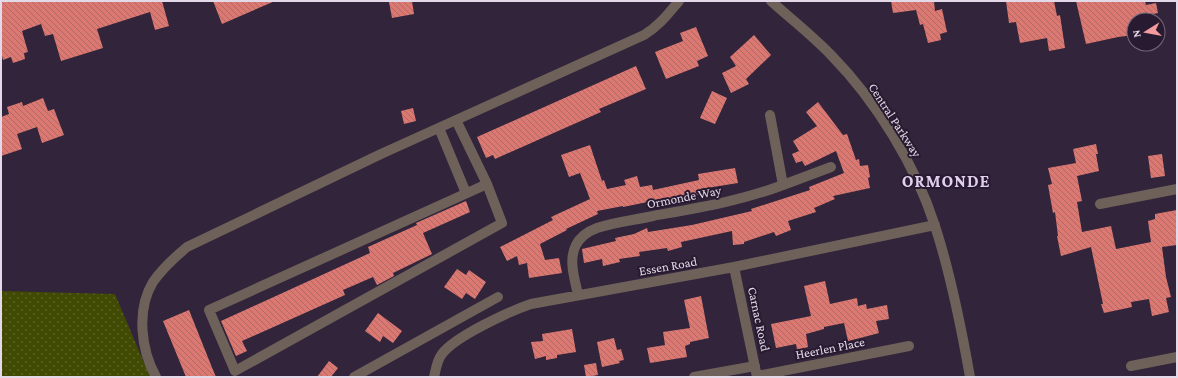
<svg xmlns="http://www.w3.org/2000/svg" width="1178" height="378" font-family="'Crimson Pro',serif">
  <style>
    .grass { fill: url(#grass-dots) }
    .building { fill: url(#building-back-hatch) }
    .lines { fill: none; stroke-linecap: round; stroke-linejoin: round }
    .minor { stroke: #6e6159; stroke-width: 10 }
    .labels { text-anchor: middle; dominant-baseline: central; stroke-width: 4; stroke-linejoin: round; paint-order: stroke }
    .street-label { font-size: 13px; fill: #e3d9e8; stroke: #281a30 }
    .district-label { font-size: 17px; font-weight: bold; letter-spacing: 1px; fill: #e3d0ee; stroke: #281a30 }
  </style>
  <defs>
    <pattern id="grass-dots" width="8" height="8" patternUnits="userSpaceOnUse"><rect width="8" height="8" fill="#404a03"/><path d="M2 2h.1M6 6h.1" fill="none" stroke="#5b6428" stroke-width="1.8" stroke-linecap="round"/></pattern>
    <pattern id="building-back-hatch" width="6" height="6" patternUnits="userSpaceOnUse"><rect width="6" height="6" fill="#db7872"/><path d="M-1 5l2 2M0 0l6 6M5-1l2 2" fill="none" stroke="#ae6865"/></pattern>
  </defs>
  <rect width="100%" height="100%" fill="#32243a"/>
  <path class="grass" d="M1,291L115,294L150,377H1Z"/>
  <path class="building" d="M1,1H162L169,26L155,30L150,12L97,29L103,48L61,61L53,34L45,36L41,24L22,31L28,52L24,53L25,59L13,63L11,57L3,60L1,52Z
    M213,1H275L222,24Z
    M398,1H412L414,14L392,18L389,2Z
    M891,1H934L935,11L942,9L947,32L940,34L941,40L928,43L923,24L920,25L916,10L893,13Z
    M1006,1H1054L1057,16L1060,15L1065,48L1049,51L1047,38L1020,43L1016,22L1009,23Z
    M1076,1H1145L1146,5L1156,3L1158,13L1134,18V35L1118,37L1086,44Z
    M696,27L708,56L697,61L699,66L666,79L655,52L683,41L680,33Z
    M754,35L771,55L746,79L749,84L731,93L722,73L736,66L730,57Z
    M636,66L646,89L599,109L601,112L495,159L493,155L486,158L477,137Z
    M712,91L727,98L715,124L700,118Z
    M43,98L48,111L54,109L64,135L42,143L37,127L17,134L22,149L1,156V117L9,114L7,107L22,102L23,106Z
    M818,102L843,135L847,134L856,160L859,159L860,166L868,165L870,177L868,178L870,188L833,196L835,199L814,208L816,212L788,221L791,230L776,236L774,232L744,242V244L733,245L732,231L681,242L682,247L668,251L667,248L639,252L640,256L619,259L620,262L603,266L602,259L584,263L582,249L616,241L615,238L634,234L647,228L648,232L692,225L752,211L751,209L810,190L809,187L844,173L836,151L805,166L802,161L796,163L792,154L799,151L793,141L817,126L806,112Z
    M413,108L416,121L404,124L401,111Z
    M1096,144L1098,154H1096L1099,171L1077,176L1082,201L1077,202L1082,232L1111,226L1116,249L1151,242L1148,221L1155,219V214L1177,210V245L1162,247L1166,277L1171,297L1166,298L1169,312L1152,316L1149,299L1131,302L1132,307L1104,313L1101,304H1103L1091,247L1061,256L1057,236H1058L1055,212L1053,213L1048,185L1052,184L1048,168L1076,163L1073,149Z
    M590,145L602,181L604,180L607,189L626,185L624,180L637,176L640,187L652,185L653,190L699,180L698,174L735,168L738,183L700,189L701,194L668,202L667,198L623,207V206L597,211L598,214L566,229L567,230L540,244L545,260L559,258L562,273L529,278L527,263L519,265L517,256L507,261L500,247L553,220L551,217L590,199L580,173L569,177L561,155Z
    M1162,154L1165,176L1151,178L1148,156Z
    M466,201L470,212L423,233L432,254L393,273L394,276L377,285L373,277L343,290L345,295L242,341L247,351L236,356L221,321L370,253L368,247L417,225L416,223Z
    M457,269L466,275L469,270L486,282L475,299L466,293L462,299L444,287Z
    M825,281L830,304L857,298L858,306L866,304L867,309L887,305L889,319L876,321L879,333L864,337L848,341L844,323L824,327V329L806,334L808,347L797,350L796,344L776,348L771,324L811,316L804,286Z
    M701,296L709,338L690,342V344L685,346L687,357L650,363L647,348L665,345L663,332L690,328L684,300Z
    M189,310L211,365L216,377H186L163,321Z
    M378,313L402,331L393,343L383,336L380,342L365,331Z
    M572,329L576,352L557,355V358L546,360V356L535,359L531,342L543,341L542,334Z
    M614,338L617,350L621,349L624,360L619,361L620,363L602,367L597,342Z
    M329,361L338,368L331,377H317Z
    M596,363L598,375L586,377L584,365Z"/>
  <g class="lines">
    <path class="minor" d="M771,1C791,19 813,36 832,56C876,101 916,166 935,226C951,275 961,326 970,377
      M456,120L487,184L502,223L235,371L209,310L487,184
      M439,128L466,193
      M783,185L831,167
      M1100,204L1177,189
      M734,267L757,377
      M578,295C575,280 568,260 576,245C580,237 589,231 597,228C615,222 635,220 653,216C697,208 741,201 783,185L770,115
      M1131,366L1177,357
      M757,376L909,346
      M156,377C141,350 136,310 153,282C162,269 175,257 187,247L381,154L644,35C659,26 668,14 679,1
      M354,377L498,297
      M434,377C436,369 437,360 442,354C454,337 510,311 531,304L734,267L935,225
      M694,377L755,366"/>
  </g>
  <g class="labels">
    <g class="street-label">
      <text transform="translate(895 120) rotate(57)">Central Parkway</text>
      <text transform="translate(684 197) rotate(-11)">Ormonde Way</text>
      <text transform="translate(668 266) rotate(-10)">Essen Road</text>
      <text transform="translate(759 319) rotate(78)">Carnac Road</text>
      <text transform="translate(830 348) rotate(-11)">Heerlen Place</text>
    </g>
    <g class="district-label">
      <text x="946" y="181">ORMONDE</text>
    </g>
  </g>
  <rect width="1178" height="378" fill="none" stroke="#e3d9e8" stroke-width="4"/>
  <g transform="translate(1146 32) rotate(259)"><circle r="19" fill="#281a30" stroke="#73667a"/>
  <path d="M0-3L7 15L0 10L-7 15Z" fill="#f49b9f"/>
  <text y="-6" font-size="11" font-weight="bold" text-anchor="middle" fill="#e3d9e8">N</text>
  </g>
</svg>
